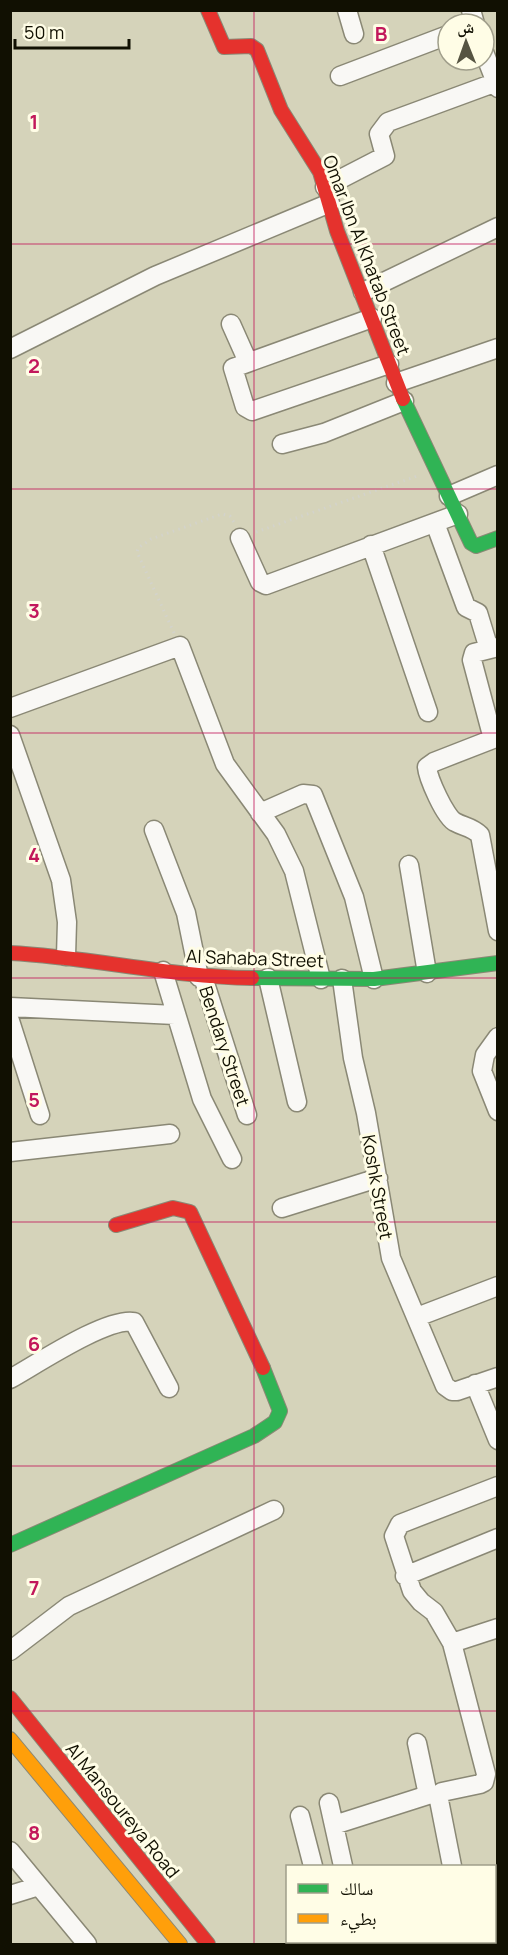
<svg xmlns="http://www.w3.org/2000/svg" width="508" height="1955" font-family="Manrope,'Noto Naskh Arabic',sans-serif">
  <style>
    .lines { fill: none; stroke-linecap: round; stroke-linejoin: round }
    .street-casing { stroke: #8a8875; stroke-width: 21 }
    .fast-casing { stroke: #8a8875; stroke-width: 16 }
    .slow-casing { stroke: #8a8875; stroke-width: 16 }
    .jam-casing { stroke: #8a8875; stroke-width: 16 }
    .path { stroke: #d3d3cb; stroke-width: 3; stroke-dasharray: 1.5 4.5; stroke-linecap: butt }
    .street { stroke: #f9f8f5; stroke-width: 18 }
    .fast { stroke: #30b455; stroke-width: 14 }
    .slow { stroke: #ff9f0a; stroke-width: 14 }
    .jam { stroke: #e5322d; stroke-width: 14 }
    .grid { fill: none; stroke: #c2185b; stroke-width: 1.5; stroke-opacity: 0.55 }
    .labels { text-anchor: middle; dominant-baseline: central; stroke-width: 6; stroke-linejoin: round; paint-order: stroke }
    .street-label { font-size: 18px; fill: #111002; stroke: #fffde6 }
    .grid-label { font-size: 20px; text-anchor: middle; font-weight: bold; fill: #c2185b; stroke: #fffde6; stroke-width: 6; stroke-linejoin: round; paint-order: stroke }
  </style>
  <rect width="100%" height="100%" fill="#d5d3ba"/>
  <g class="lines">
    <defs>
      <path id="street" d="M347,10L354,34
        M471,10L475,24
        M484,52L498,88
        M340,76L448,35
        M325,187L385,156L379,134L388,122L494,83
        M363,292L498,227
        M372,318L233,368L245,407L252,411L389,364
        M231,324L248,362
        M10,349L155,276L330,203
        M396,383L498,348
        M282,444L324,433L404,401
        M449,496L498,475
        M435,523L466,607L478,613L489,649
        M240,538L260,582L266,585L458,514
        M371,545L428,712
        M498,647L474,653L472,660L493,739L434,762L427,767C428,778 445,817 455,822C464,827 472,827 480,835L498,931
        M10,708L180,646L225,764L276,834L294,871L321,979
        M10,735L61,880L67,922L66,956
        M260,813L303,794L313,795L354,897L374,979
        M154,830L186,913L199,977
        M409,865L427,973
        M163,971L202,1099L232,1159
        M203,977L247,1115
        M268,978L297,1102
        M342,979L353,1058L366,1113L391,1258L445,1386L452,1391H457L498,1377
        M10,1007L175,1015
        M10,1021L40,1115
        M498,1037L485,1055L482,1071L498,1111
        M10,1152L170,1134
        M282,1208L378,1178
        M417,1317L498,1286
        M10,1379C37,1364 107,1317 134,1322L169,1388
        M475,1384L498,1440
        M405,1576L498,1538
        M452,1643L498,1628
        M10,1651L69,1606L274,1510
        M329,1803L343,1866
        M300,1816L313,1866
        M334,1825L428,1795L417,1743
        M10,1851L87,1944
        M452,1866L438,1795L442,1792L480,1784L484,1782L486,1774L452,1643L434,1612L421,1602L412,1591L394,1536L400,1524L498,1486
        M494,1882H498
        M10,1895L39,1886
        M494,1933L498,1932
        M333,1942L334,1944
        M455,1944L466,1942"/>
      <path id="fast" d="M403,399L471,543L476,546L498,538
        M252,978L374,979L498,963
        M10,1545L254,1436L275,1422L280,1411L263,1368"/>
      <path id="slow" d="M10,1739L180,1944"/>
      <path id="jam" d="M208,10L224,47L251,46L257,50L281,110L320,172L337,231L403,399
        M10,953C91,957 170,977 252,978
        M116,1225L173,1208L190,1212L263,1368
        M10,1698L208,1944"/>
    </defs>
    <use href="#street" class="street-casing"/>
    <use href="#fast" class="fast-casing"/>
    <use href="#slow" class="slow-casing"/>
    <use href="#jam" class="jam-casing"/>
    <path class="path" d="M256,532L420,475
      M174,633L137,552L138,548L151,539L222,514L230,516L235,524"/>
    <use href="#street" class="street"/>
    <use href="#fast" class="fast"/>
    <use href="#slow" class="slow"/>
    <use href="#jam" class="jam"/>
  </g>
  <path class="grid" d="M254,10V1944M10,244H498M10,489H498M10,733H498M10,978H498M10,1222H498M10,1466H498M10,1711H498"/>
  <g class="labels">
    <g class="street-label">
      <text transform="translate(367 255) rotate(69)">Omar Ibn Al Khatab Street</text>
      <text transform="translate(255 958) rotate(2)">Al Sahaba Street</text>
      <text transform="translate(225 1046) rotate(72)">Bendary Street</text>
      <text transform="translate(378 1187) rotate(80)">Koshk Street</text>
      <text transform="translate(123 1810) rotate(51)">Al Mansoureya Road</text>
    </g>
  </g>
  <g class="grid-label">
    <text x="381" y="41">B</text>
    <text x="34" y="129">1</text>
    <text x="34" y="373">2</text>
    <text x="34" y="618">3</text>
    <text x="34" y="862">4</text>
    <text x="34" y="1107">5</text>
    <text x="34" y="1351">6</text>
    <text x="34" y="1595">7</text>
    <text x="34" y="1840">8</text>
  </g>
  <rect width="508" height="1955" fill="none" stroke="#111002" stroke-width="24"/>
  <rect x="286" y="1865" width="210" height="78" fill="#fffde6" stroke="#a09e8b" stroke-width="1.5"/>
  <rect x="298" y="1884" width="30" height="9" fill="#30b455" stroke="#a09e8b" stroke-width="1.5"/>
  <text x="340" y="1895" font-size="18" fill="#111002">سالك</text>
  <rect x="298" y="1914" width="30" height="9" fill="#ff9f0a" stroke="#a09e8b" stroke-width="1.5"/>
  <text x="340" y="1925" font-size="18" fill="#111002">بطيء</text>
  <g transform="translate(466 42) rotate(359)"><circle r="28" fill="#fffde6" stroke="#a09e8b" stroke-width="1.5"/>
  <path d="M0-4.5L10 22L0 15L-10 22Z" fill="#565442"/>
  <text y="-9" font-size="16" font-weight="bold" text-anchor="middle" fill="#111002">ش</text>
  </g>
  <path d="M15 39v9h114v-9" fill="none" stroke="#111002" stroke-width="3"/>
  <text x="24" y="39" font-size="18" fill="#111002" stroke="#fffde6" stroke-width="4.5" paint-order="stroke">50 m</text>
</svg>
